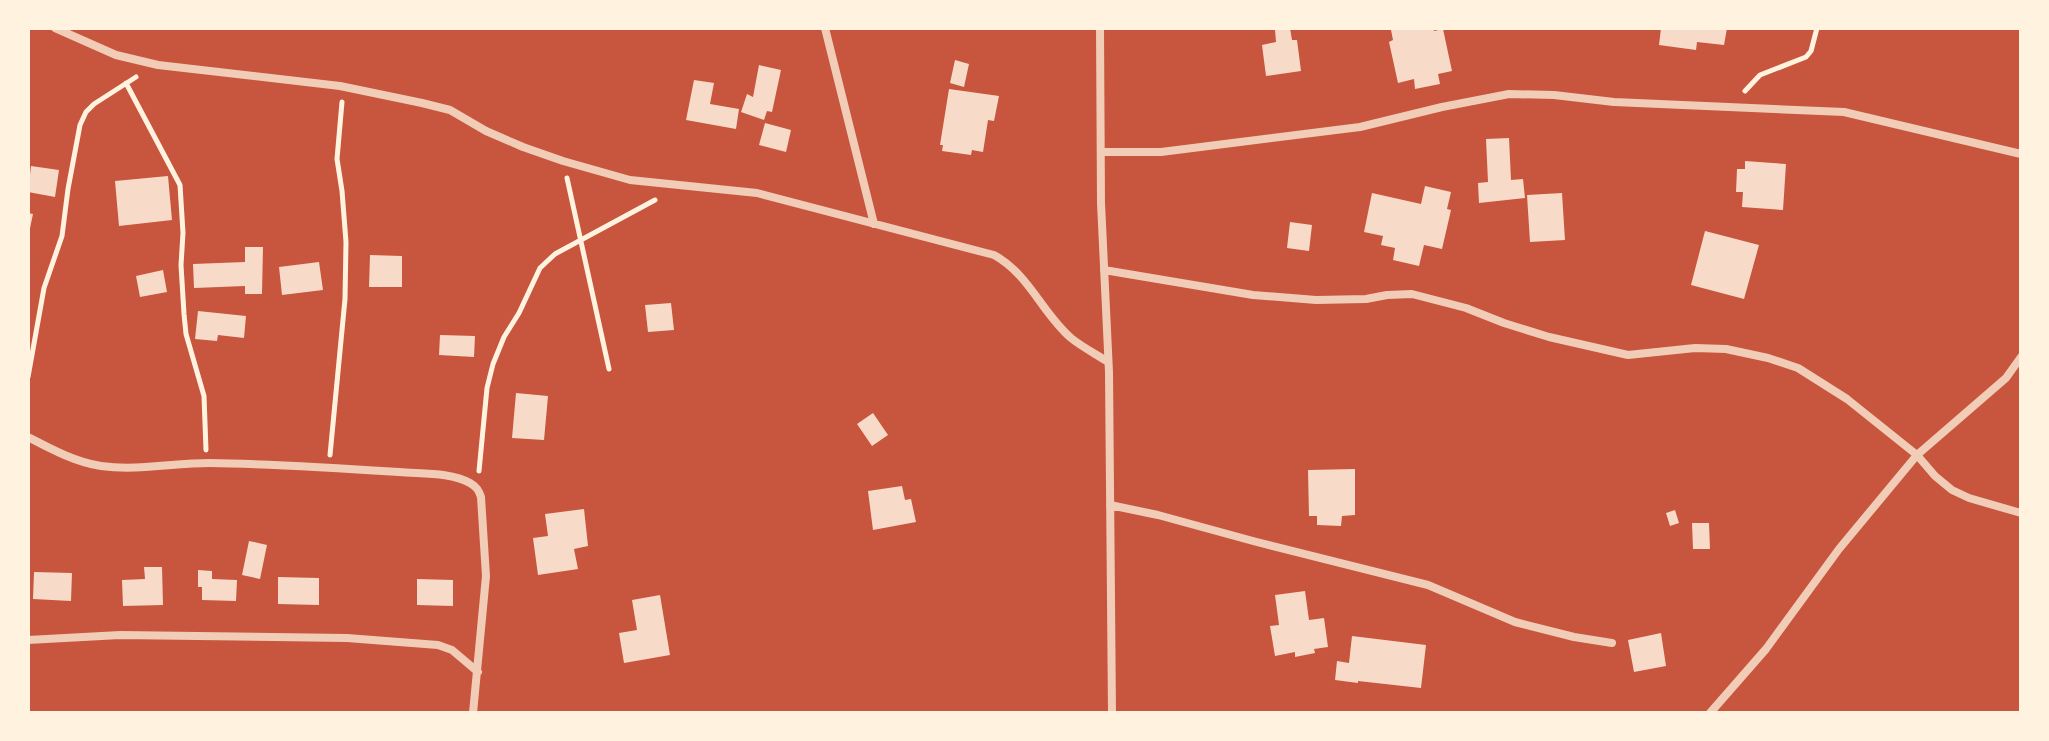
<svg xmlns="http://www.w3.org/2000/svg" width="2049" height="741" font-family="Karla,sans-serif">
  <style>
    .building { fill: #f7dbc8 }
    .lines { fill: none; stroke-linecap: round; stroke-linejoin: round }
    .path { stroke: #fff3e0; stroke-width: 5 }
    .minor { stroke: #f1ccb7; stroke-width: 8 }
  </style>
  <rect width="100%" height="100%" fill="#c8553d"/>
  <path class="building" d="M1290,28L1292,40H1297L1301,71L1266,76L1262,45L1276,42L1275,30Z
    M1398,28H1433L1434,31L1443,29L1452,71L1438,74L1440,84L1415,89L1414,79L1398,83L1389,42L1393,40L1391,30Z
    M1661,28H1727L1724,45L1697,42L1696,50L1659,45Z
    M955,60L969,64L964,87L950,83Z
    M759,65L781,70L772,112L767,111L764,120L741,112L747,94L753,97Z
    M694,80L714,83L710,104L739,109L736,129L686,120Z
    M949,89L999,96L994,121L988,120L983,152L972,150L971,155L942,151L943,145H940Z
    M765,123L791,130L786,152L759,145Z
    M1509,138L1511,180L1523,179L1525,198L1479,203L1478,183L1488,182L1486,139Z
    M1745,161L1786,164L1783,210L1742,207L1743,192H1736L1737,169H1745Z
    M31,166L59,170L55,197L28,192Z
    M168,176L172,220L119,226L115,181Z
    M1425,186L1451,192L1447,209L1451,210L1442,249L1424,245L1419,266L1393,260L1395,248L1381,245L1383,236L1364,232L1372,193L1421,204Z
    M1562,193L1565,240L1530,242L1527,195Z
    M28,213L33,214L29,233H28Z
    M1290,222L1312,225L1309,251L1287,248Z
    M1705,231L1759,245L1744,299L1691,285Z
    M245,247H263L262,294H245V286L194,288L193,264L245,262Z
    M370,255L402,256V287H369Z
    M319,262L323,290L282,295L279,267Z
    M163,270L167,292L140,297L136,276Z
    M671,303L674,330L648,332L645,305Z
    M198,311L246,316L244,338L218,335L217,341L195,339Z
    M440,335L475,336L474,357L439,355Z
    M516,393L548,396L544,440L512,438Z
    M873,413L888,435L872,446L857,424Z
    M1355,469V515L1342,516L1341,526L1317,525V516H1309L1308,470Z
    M902,486L905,500L911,499L916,522L873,530L868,491Z
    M584,509L588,546L574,549L578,569L538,575L533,538L548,536L545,514Z
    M1675,510L1679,523L1670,526L1666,513Z
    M1692,523H1709L1710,549H1693Z
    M249,541L267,545L260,579L242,575Z
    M144,567H162L163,605L123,606L122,580L145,579Z
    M198,570L212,571V579L237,580L236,601L202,600V587H198Z
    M34,572L72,573L71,601L33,599Z
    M278,577L319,578V605L278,604Z
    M417,579L453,580V606L417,605Z
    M1305,591L1309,620L1324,618L1328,647L1314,649L1315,653L1295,657V652L1275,656L1270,626L1279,625L1275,595Z
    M660,595L670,655L624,663L619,633L637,630L632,600Z
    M1661,633L1666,666L1634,672L1628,640Z
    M1352,636L1426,645L1421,688L1358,681V683L1335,680L1337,661L1349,663Z"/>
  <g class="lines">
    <path class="path" d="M126,83L180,185L183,233L181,265L184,314L186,334L204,396L206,450
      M1745,91L1760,75L1806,57L1811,51L1817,28
      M567,178L609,369
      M28,377L44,288L62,236L68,189L80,125L86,112L94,104L136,77
      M330,455L345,299L346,242L342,191L337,159L342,102
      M479,471L487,388L493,364L504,337L519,313L540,268L555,254L655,200"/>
    <path class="minor" d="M55,28L116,55L158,65L340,86L422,103L450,110L486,131L523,147L563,161L630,180L757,193L994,255C1029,274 1042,313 1071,338C1082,347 1096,354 1108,362
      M825,28L874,224
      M1100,28L1101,203L1109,372L1112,713
      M1101,152H1161L1360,127L1442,107L1509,94L1554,95L1614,102L1844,112L2021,154
      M1104,270L1253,295L1316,300L1366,299L1387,295L1412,294L1466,308L1504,323L1549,337L1628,355L1695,348L1726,349L1768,358L1798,368L1847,399L1917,455L1935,476L1952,490L1969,498L2021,513
      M28,437C51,449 75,462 101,466C138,471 173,463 210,463C273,464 336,468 399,472C421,474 451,472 470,483C477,487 479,491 481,497L486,576L473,713
      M1110,505L1158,515L1253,541L1428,585L1515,622L1574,637L1612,643
      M28,640L120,635L347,638L438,645L452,650L478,672
      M1710,713L1766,649L1839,549L1917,455L2006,378L2021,357"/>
  </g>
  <rect width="2049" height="741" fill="none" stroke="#fff3e0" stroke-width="60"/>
</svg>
